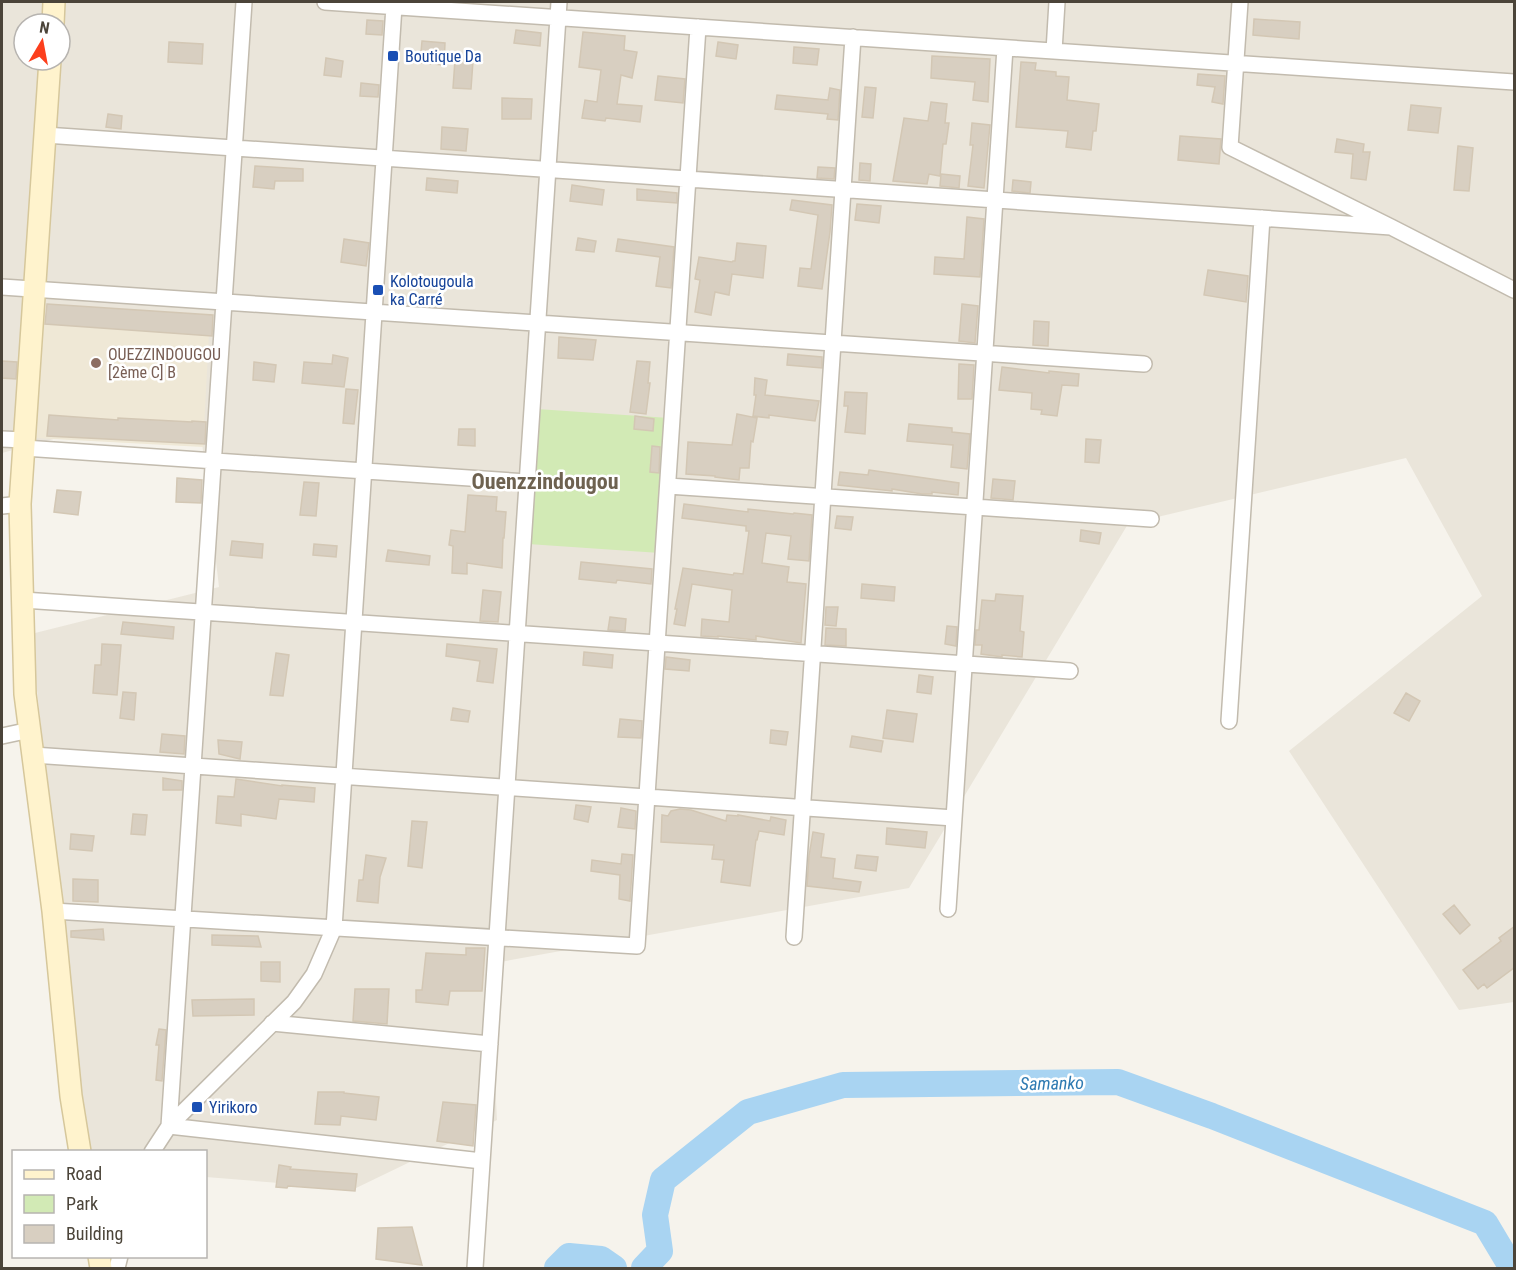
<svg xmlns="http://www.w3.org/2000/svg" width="1516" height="1270" font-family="'Roboto Condensed',sans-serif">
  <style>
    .residential { fill: #eae5da; fill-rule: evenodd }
    .education { fill: #efe8d6 }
    .green { fill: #d2eab5 }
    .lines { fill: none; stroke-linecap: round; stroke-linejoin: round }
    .river { stroke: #a9d4f2; stroke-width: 26 }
    .building { fill: #d8cfc1; stroke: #d3c7b4; stroke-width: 1.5 }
    .street-casing { stroke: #c2bbae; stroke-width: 18 }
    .secondary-casing { stroke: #d6c79b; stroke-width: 24 }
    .street { stroke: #fff; stroke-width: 15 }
    .secondary { stroke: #fff3cd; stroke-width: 21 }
    .transit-dot { fill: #1a4fb4; stroke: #fff; stroke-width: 2 }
    .education-dot { fill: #8d6e63; stroke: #fff; stroke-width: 2 }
    .labels { text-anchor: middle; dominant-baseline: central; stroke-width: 5; stroke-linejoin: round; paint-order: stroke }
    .transit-label { font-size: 16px; fill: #164399; stroke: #fff; text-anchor: start }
    .education-label { font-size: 16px; fill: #785e54; stroke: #fff; text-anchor: start }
    .water-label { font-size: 18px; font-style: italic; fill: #2e7ab2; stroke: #fff }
    .district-label { font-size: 22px; font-weight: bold; fill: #6e6250; stroke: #fff }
  </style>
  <rect width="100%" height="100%" fill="#f6f3ec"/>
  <path class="residential" d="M2,2H1514V1002L1459,1010L1289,751L1482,596L1406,458L1128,524L909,888L489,964L497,1120L354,1189L206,1177V1152L86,1151L31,634L219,587L197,400L2,453ZM24,24H60V60H24Z"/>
  <path class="education" d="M42,305L210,314L203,447L35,438Z"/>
  <path class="green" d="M537,409L669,418L660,553L528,544Z"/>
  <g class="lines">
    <path class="river" d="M557,1268L569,1256L601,1259L614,1268
      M644,1268L660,1251L655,1215L663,1180L748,1112L843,1085L1118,1082L1212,1116L1485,1223L1512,1268"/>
  </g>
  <path class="building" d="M1254,19L1300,22L1299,39L1253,35Z
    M367,20L383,21L382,35L366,34Z
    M516,30L541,33L540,46L514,43Z
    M583,32L625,36L624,50L637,52L632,78L621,75L617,104L642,106L640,122L606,118L605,121L582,118L585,100L597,102L601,70L579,67Z
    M422,41L445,43L444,65L420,63Z
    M169,42L203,44L202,64L168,62Z
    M718,42L738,45L736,59L716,56Z
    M794,47L819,49L817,65L793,63Z
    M932,56L990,59L988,102L973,100L975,82L931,78Z
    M326,58L343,61L341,77L324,75Z
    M455,60L473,61L471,89L453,88Z
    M1021,62L1036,63L1035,70L1056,72V76L1069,77L1067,100L1099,104L1096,131H1093L1091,150L1066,147L1068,131L1016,127Z
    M1198,74L1225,76L1223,104L1212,102L1215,87L1197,85Z
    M658,76L685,79L683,103L655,100Z
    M361,83L379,85L378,97L360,96Z
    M865,87L876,88L873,118L862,117Z
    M830,88L840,90L838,120L827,119L828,114L775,109L777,95L828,100Z
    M502,98L532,99L531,119H502Z
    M931,102L947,104L945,123H949L946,144H943L940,176L929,174L927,184L893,181L904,118L928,121Z
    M1411,105L1441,108L1438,133L1408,130Z
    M108,114L122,116L121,129L106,127Z
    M972,123L990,125L984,188L968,186L973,145H970Z
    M442,127L468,129L466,151L441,149Z
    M1180,136L1221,139L1219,164L1178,160Z
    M1337,139L1364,144L1363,152H1370L1366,180L1351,178L1353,154L1335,152Z
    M1458,146L1473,148L1469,191L1454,190Z
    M860,163L871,164L870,181L859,180Z
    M255,166L303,169V181H275L274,189L253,187Z
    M818,167L835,168L834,179L817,178Z
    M941,174L960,176L959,188L940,186Z
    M427,178L458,181L457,193L426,190Z
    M1013,180L1031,182L1030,193L1012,191Z
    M572,185L604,190L602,205L570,201Z
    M637,189L677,193V203L637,200Z
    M792,200L832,205L830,232L822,289L798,286L800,268L811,269L818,215L790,210Z
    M857,204L881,206L879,223L855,220Z
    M967,217L984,219L980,277L934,274L935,257L964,259Z
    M578,238L596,241L594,252L576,250Z
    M344,239L369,243L366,266L341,262Z
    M618,239L674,247L671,288L656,286L660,257L616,251Z
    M737,243L766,246L763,278L732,274L729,295L715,292L711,315L695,312L700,280L695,279L699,257L732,262L733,261H735Z
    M1208,270L1248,276L1246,302L1204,295Z
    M47,304L213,315L212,336L45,324Z
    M962,304L978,306L975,343L959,341Z
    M1034,321L1049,322L1048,346L1033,345Z
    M559,337L596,340L593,360L558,358Z
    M788,354L822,357V368L787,365Z
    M333,355L348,358L344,387L302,383L304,362L332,364Z
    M2,361L17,362L16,379L2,378Z
    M637,361L650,362L648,383H650L646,414L630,412Z
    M254,362L276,365L274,382L253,380Z
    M959,364L974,365L972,399H958Z
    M1002,367L1049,373V371L1079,374L1078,386L1062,385L1057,416L1041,414L1042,410L1031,409L1032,393L999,390Z
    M755,378L767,380L765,395L819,401L815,421L769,415V418L753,416L756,395H754Z
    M346,389L358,390L354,424L343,423Z
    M845,392L867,393L865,434L845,432L848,406H844Z
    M737,414L757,418L753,442L751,441L749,468H740L739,480L715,477V476L686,474L688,442L732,445Z
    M49,415L118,420V418L192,422V421L206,422L205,444L47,436Z
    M635,416L654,419L653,431L634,429Z
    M909,424L952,428V432L970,434L967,469L951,467L953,445L907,441Z
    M459,429H475V446L458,445Z
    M1086,439L1101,440L1099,463L1085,462Z
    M652,446L660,447L659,473L650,472Z
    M869,470L959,483L958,495L932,492V494H922L892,489V491L838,485L840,472L868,475Z
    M177,478L202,480L201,503L176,502Z
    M993,479L1015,481L1013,500L991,498Z
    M304,482L319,483L316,516L300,515Z
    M57,490L81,492L78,515L54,512Z
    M468,495L497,497L496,511L506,512L504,538H503L502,568L467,563V574L452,573L453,546L449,545L451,530L465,532Z
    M684,504L748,512V509L793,514L794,513L812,515L809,561L788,559L791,536L766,533L762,563L789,567L787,582L806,584L801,643L756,636V640L718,636V637L701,636L702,619L729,622L732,590L692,584L685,626L674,624L677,609H675L683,568L733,575L734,573L743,574L749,531H746V526L682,518Z
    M837,516L853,517L851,530L835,528Z
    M1081,530L1101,533L1099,544L1080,541Z
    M232,541L263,544L262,558L230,555Z
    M314,544L337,546L336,557L313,555Z
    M388,550L430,556L429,565L386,561Z
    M581,562L652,569L651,584L617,580L616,583L579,579Z
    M862,584L895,587L894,601L861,598Z
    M483,590L501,592L498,622L480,621Z
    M996,594L1023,596L1020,631L1024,632L1022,657L1002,655V657L981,654L982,645H975L976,630H979L982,600L995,601Z
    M826,607H838L836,626L825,625Z
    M610,617L626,619L625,631L608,630Z
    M123,622L174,627L173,639L121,634Z
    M947,626L957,627L956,646L945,644Z
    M826,628L846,629V646L825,645Z
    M102,644L121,645L117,695L93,693L95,665H101Z
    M447,644L497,649L493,683L477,681L480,661L446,656Z
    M584,652L613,655L612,668L583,665Z
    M276,653L289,655L283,696L270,695Z
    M666,657L690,660L689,671L665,669Z
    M919,675L933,677L931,694L917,692Z
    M123,692L136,693L134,720L120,718Z
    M1406,693L1420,701L1409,721L1394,713Z
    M453,708L470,711L468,722L451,720Z
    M887,710L917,714L913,742L883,738Z
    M620,719L642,721L641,738L618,737Z
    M771,730L788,732L786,745L770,743Z
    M162,734L185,736L184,754L160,752Z
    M852,736L883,741L881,752L850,747Z
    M218,740L242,742L240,759L219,754Z
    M163,778L182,781V790H163Z
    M236,779L282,786V785L315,788L314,802L279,799L276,819L241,814V826L216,823L218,796L234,797Z
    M576,805L591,807L588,822L574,819Z
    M621,808L636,811L635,829L618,827Z
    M680,809L691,810L726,821L727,815L738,816V815L770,821L771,817L786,820L784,835L759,831L757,840H756L750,886L721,882L724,860L712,859L714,845L661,842L662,815L668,816L671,811Z
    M133,814L147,815L145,835L131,834Z
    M412,821L427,822L422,868L408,866Z
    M887,828L927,832L925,848L886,844Z
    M813,832L824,834L821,857L835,859L833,878L861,882L859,892L807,886L809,856Z
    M71,834L94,836L92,851L70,849Z
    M622,854L633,855L630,901L619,899L620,875L591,871L592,860L621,864Z
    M366,855L386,858L380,877L378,903L357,901L359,880H363Z
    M857,855L878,857L876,871L855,868Z
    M73,879L98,880V902L73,901Z
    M1454,905L1470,925L1460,934L1443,914Z
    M1515,926V967L1487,988L1484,984L1478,989L1463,970L1501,941L1499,938Z
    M103,929L104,940L71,937V931Z
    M212,935L258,936L261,947L212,945Z
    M466,948H485L482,991H450L448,1005L416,1002V990H422L426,953L466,955Z
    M261,962H280V982L261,981Z
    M355,989H389L387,1024L353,1021Z
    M254,999V1015L193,1016L192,1000Z
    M159,1029L166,1030L162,1081L156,1080L159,1045H156Z
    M318,1092H344V1093L379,1097L376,1120L341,1116L340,1125L315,1124Z
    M443,1102L476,1105L473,1146L437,1141Z
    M279,1165L291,1167L290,1169L357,1174L355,1191L288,1186L287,1188L276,1187Z
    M412,1227L422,1265L376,1259L378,1228Z"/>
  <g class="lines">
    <defs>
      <path id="street" d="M244,2L169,1126L482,1161
        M325,2L1514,82
        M1240,2L1230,147L1391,227L1514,290
        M1054,51L1057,2
        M45,135L1391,227
        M2,287L1144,364
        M2,439L24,440
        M24,448L527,482
        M668,486L1151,519
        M2,506L20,504
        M23,600L1070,671
        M1229,721L1262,218
        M2,736L30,730
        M33,755L954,818
        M948,909L1005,48
        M53,911L637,946L698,27
        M794,937L853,37
        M272,1023L490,1044
        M152,1152L169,1126L294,1002L314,974L334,928L394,6
        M117,1268L120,1256
        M475,1268L559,2"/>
      <path id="secondary" d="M53,24L54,2
        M50,60L20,504L25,694L53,911L71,1096L80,1152
        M99,1256L101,1268"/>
    </defs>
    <use href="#street" class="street-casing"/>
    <use href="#secondary" class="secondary-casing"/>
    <use href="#street" class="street"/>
    <use href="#secondary" class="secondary"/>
  </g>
  <g class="transit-dot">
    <rect x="387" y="50" width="12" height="12" rx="3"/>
    <rect x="372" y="284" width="12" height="12" rx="3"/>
    <rect x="191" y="1101" width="12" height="12" rx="3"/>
  </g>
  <circle class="education-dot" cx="96" cy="363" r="6"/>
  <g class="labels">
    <g class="transit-label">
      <text x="405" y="56">Boutique Da</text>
      <text x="390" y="281">Kolotougoula<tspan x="390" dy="18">ka Carré</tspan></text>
      <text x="209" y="1107">Yirikoro</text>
    </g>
    <g class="education-label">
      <text x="108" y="354">OUEZZINDOUGOU<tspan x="108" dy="18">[2ème C] B</tspan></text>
    </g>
    <g class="water-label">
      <text transform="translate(1052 1083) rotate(-1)">Samanko</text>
    </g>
    <g class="district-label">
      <text x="545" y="481">Ouenzzindougou</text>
    </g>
  </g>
  <rect width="1516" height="1270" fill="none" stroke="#4b4439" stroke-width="6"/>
  <rect x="12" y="1150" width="195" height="108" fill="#ffffff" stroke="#b7b4b0" stroke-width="1.5"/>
  <rect x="24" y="1170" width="30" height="9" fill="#fff3cd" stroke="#b7b4b0" stroke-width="1.5"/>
  <text x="66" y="1180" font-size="18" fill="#4b4439">Road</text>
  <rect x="24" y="1195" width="30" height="18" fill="#d2eab5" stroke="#b7b4b0" stroke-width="1.5"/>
  <text x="66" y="1210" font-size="18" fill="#4b4439">Park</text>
  <rect x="24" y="1225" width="30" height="18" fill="#d8cfc1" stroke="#b7b4b0" stroke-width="1.5"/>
  <text x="66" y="1240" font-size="18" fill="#4b4439">Building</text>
  <g transform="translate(42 42) rotate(10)"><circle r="28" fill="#ffffff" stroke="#b7b4b0" stroke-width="1.5"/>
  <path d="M0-4.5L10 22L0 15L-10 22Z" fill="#fc3f1d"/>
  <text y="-9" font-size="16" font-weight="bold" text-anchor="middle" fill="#4b4439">N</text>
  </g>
</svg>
